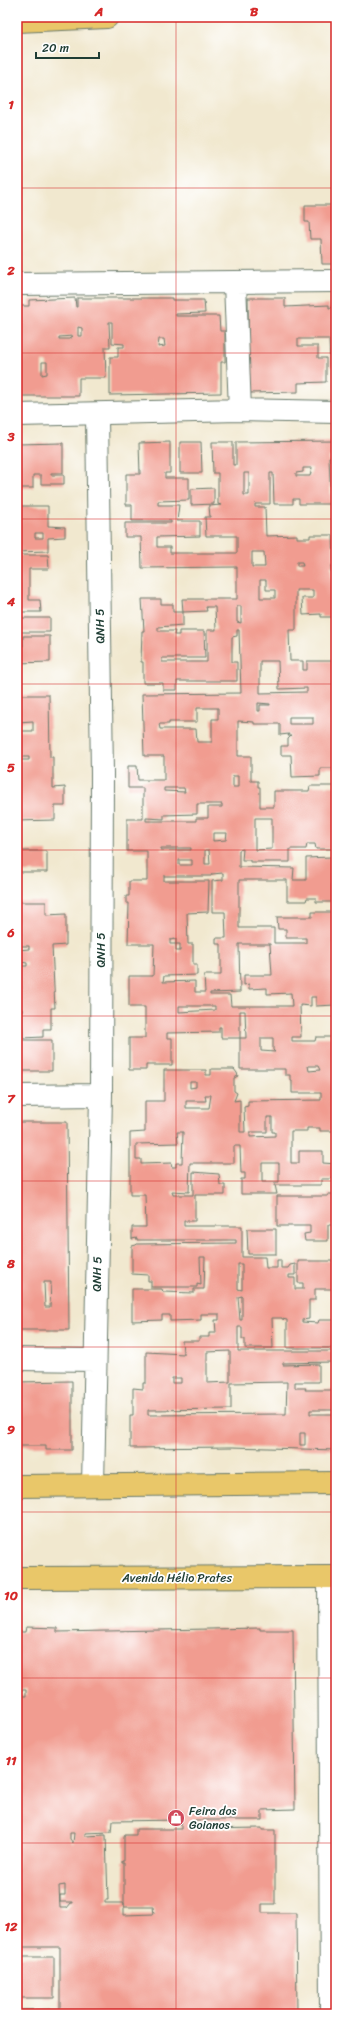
<svg xmlns="http://www.w3.org/2000/svg" width="353" height="2031" font-family="Sriracha,sans-serif">
  <style>
    .building { fill: #f19c90; fill-rule: evenodd }
    .lines { fill: none; stroke-linecap: round; stroke-linejoin: round }
    .minor-casing { stroke: #68796a; stroke-width: 24 }
    .major-casing { stroke: #68796a; stroke-width: 24 }
    .highway-casing { stroke: #68796a; stroke-width: 24 }
    .minor { stroke: #fff; stroke-width: 22 }
    .major { stroke: #e9c769; stroke-width: 22 }
    .highway { stroke: #e9c769; stroke-width: 22 }
    .grid { fill: none; stroke: #d62828; stroke-width: 1; stroke-opacity: 0.55 }
    .labels { text-anchor: middle; dominant-baseline: central; stroke-width: 3.5; stroke-linejoin: round; paint-order: stroke }
    .street-label { font-size: 12px; fill: #1f3d34; stroke: #fff }
    .poi-label { font-size: 12px; fill: #1f3d34; stroke: #fff; text-anchor: start }
    .neatline { fill: none; stroke: #d62828; stroke-width: 1.5 }
    .grid-label { font-size: 13px; text-anchor: middle; font-weight: bold; fill: #d62828 }
  </style>
  <rect width="100%" height="100%" fill="#fff"/>
  <filter id="ink" filterUnits="userSpaceOnUse"><feTurbulence type="fractalNoise" baseFrequency=".025" numOctaves="2"/><feDisplacementMap in="SourceGraphic" scale="8" xChannelSelector="R" yChannelSelector="G"/><feConvolveMatrix kernelMatrix="1 2 1 2 8 2 1 2 1" color-interpolation-filters="sRGB"/></filter>
  <filter id="wash" filterUnits="userSpaceOnUse"><feTurbulence type="fractalNoise" baseFrequency=".012" numOctaves="4" result="noise"/><feDisplacementMap in="SourceGraphic" scale="16" xChannelSelector="R" yChannelSelector="G"/><feGaussianBlur stdDeviation="0.9" result="paint"/><feColorMatrix in="noise" values="0 0 0 0 0 0 0 0 0 0 0 0 0 0 0 0 0 1.4 0 .05"/><feComposite in="paint" operator="in"/></filter>
  <g filter="url(#wash)">
    <rect width="100%" height="100%" fill="#f1e8cf"/>
    <g id="blocks">
      <path class="building" d="M305,205H336V264H322L321,239H310L309,222H305Z
        M75,298L76,307H77V298H172V300H204L205,313L176,314V316H219L220,331H225V362H221V393L110,395V357H118V347H124V344L112,343V322H109L110,347H105L106,378H79V396H17V306H29V300ZM78,327L82,328V336H78ZM73,336L69,339H59V337ZM159,339H164L165,346L158,347ZM42,362H47V374L42,375Z
        M248,298H285V307L329,305V308L336,307V367H330L329,339H298V346H318V358H326V382L298,383V392L249,393Z
        M336,441V457H329L331,504H299V499H293V504H274L273,473H270V504H255V507H265L266,536L297,535V538H310V535H333L334,566H331L332,588H336V617H321V614L303,615L302,598H313V590H296V630H289L290,661H303V670H307V661H336V768H320V776L292,777L291,755H281V746H288V739L291,736H288L289,734L280,735V724H254V722L238,721V756H251V781H258V787H260V807H274V791H309L310,786H336V849H316L315,844H307L306,849H290V862H250V860H242L243,849L239,850V867L294,868L293,880H306V858L331,857L332,902H316V898H307L306,901H287V880H239V928H274V943H306V938H286V929H278L277,917H312V912H334L335,943H333L335,1005L316,1006V997H311V1006L300,1005L301,1037H292V1041H315L316,1037H336L335,1131H320V1128H307V1131H291V1163H299V1151H323V1163L336,1164V1174L329,1179H321V1185H275L277,1194H241V1179H245V1173H241L240,1146H234V1163H190L189,1192L172,1191L173,1195H193V1172L219,1174L220,1185H225V1195H195V1221H184V1226H242V1257H265L266,1268H277V1260H281V1268H288L290,1265L295,1264V1275H289V1278H295V1289H303V1283H298V1261H336V1289H315V1300H309V1319L302,1320V1322L318,1323L319,1320H336V1348H287V1320L282,1319V1318H272L273,1348H245V1339H242V1327H238V1351H333V1362L283,1363V1365L319,1364V1382H295V1388H306L305,1390H336V1410H310V1414H336V1450L232,1447L130,1448V1415H133V1388L143,1389V1383H146V1352L184,1354V1352H183L182,1341H199V1337H209V1333H216L215,1320H219V1314H201V1320L170,1321V1315H162V1320L132,1321V1289H162L163,1292L194,1293V1289H204L205,1257H200L201,1285L197,1284V1287H151V1281H148V1275L132,1274V1246L136,1245L137,1244L236,1243V1240H137V1238L132,1239V1227H146L145,1195H130V1133L145,1132V1101H164V1070H206V1075H211V1069H234L237,1073L238,1076L234,1078V1091L237,1093L234,1101L240,1100V1132H245L244,1107L248,1106V1101L321,1100V1093H292V1080H290V1075H285V1069H240V1038H246L245,1011H240V1038H221V1027H219V1032L167,1033V1038H172V1065H146V1070H129V1038H145V1007H129V976H153L154,944H128L129,903H126V896H129V881H147V851H127V819H143V788H128V766H137L138,780H164V756H144L142,694L241,693L239,630H237V636L232,637V662H237V681H177V690H163V683H143V662H141L142,631H144L142,599H161V604H173V612H183L182,599H237V567L142,568L141,537H125V523H171V521H132V505H126V474H140L139,443L170,442V473H165V478H189V500L158,501V505H179L177,521H200V536L157,537V547H170V553H237V536H206L205,517H210L209,506L221,505L218,504V473H213L212,442H233V465H236V442ZM303,468H312L310,476H296V473L303,472ZM244,473H249V495H244ZM252,552H264L265,567H252ZM297,562H302L303,566H297ZM260,580H266V590H275V598H260ZM237,606H241V623L237,622ZM206,607H215L216,630H207V662H162V658H205L204,631H179V635H174L175,631H158V627L183,625V612L207,611ZM260,661H278L279,689L307,688V692L260,693ZM258,703L270,704V705H260V711H258ZM197,708H218V719H212V742H197L196,729H160L159,724H169V722H197ZM289,717H313V724H289ZM233,776H238V787H233ZM164,788H184L185,792L164,791ZM197,804H222V807H208V818H196V821H146V818L164,819V815L197,814ZM255,818H272V849L255,850ZM213,833H227L226,840L213,841ZM161,848H191V850H161ZM205,850H209L210,864H205ZM179,860H192V865H179ZM223,873V880L212,881V912H225L226,938H216V944H221V975H204L205,992H195V981L163,982L164,976L197,975V964H193V944H188L187,913L208,912L209,881H164V876H211L212,874ZM176,939V944H180V951H176V944H170V940ZM239,944H270L272,975H244V985L249,984V989L267,988V994L291,993L292,1006H231L230,995H210V993L240,992ZM179,1006H215V1010L179,1012ZM261,1038H273V1050L275,1052L261,1051ZM308,1066H318L320,1070L309,1071ZM190,1082H196V1087L190,1088ZM205,1095H211L209,1108H186V1101H206ZM267,1117H272V1132H275V1136L250,1137V1132H267ZM177,1132H183L182,1163H176V1167H172L171,1163L141,1164V1159H136V1144L178,1143ZM262,1163H279V1182H262ZM238,1264H242V1290L238,1289ZM242,1296V1320H240L238,1297ZM230,1351V1382L207,1383V1352ZM172,1378H181V1383H172ZM287,1382L286,1414L148,1415V1410L231,1409V1383ZM300,1433H305V1445H300Z
        M180,442H201L202,473H180Z
        M63,443V473H51V475H64V484H41V475H33V488H17V444Z
        M214,488V504L191,505V489Z
        M17,506H48V526L65,527V537L48,538V551L17,552ZM35,533H43V538H35Z
        M17,555H48L49,569H29V600H40L41,612H17Z
        M17,618H50V632H17Z
        M23,636H50V662L17,663V646H23Z
        M17,695H49L50,757H53V788L65,787V806H55V820L17,821V760H29V757H17V731H33V721L17,722Z
        M17,851H47V872H17Z
        M17,902H46V915L66,914V945L52,946L55,1008H51V1029H43V1037L23,1038L22,1009L21,1008V1025H17V950L29,949V946H17ZM20,962L27,963V966H20Z
        M17,1040H52V1071H17Z
        M17,1122H67L69,1330H17ZM44,1282H51L50,1307H45Z
        M328,1194H336V1225H328V1241H305L304,1234L310,1233V1226H277V1196H328Z
        M247,1229H276V1254H248Z
        M72,1381V1450H46V1446H17V1382Z
        M26,1627L57,1628V1632L260,1628V1630H293L295,1809L262,1810V1820H195V1829L262,1828V1830H275V1904H262V1913H296L297,2014H17V2010L60,2009V1947H17V1696H26V1690H17V1632H25ZM181,1820V1829H136V1835H125L124,1837V1861H122V1863H124V1907H153L154,1914L124,1915V1903H105V1900H108L106,1835L85,1836V1833L111,1832L112,1821ZM70,1833H74L73,1843L70,1839ZM65,1885V1895H60V1902H73V1903H71L67,1908H60L59,1886Z
        M17,1957H54V1998H17Z"/>
    </g>
  </g>
  <g filter="url(#ink)">
    <use href="#blocks" fill-opacity="0" stroke="#68796a" stroke-width="1"/>
    <g class="lines">
      <defs>
        <path id="minor" d="M235,283L240,410
          M17,284L336,281
          M17,415L240,410L336,412
          M17,1096L101,1095
          M17,1359L95,1360
          M93,1485L101,1095L102,774L97,415
          M329,1577L331,2014"/>
        <path id="major" d="M17,1486L336,1483
          M17,1578L336,1577"/>
        <path id="highway" d="M17,21L107,17"/>
      </defs>
      <use href="#minor" class="minor-casing"/>
      <use href="#major" class="major-casing"/>
      <use href="#highway" class="highway-casing"/>
      <use href="#minor" class="minor"/>
      <use href="#major" class="major"/>
      <use href="#highway" class="highway"/>
    </g>
  </g>
  <path class="grid" d="M176,17V2014M17,188H336M17,353H336M17,519H336M17,684H336M17,850H336M17,1016H336M17,1181H336M17,1347H336M17,1512H336M17,1678H336M17,1843H336"/>
  <defs>
    <symbol id="shop-disc" viewBox="-11 -11 22 22"><circle r="9.5" fill="#d1495b" stroke="#fff"/><path d="M-5-2.5h2.3a2.7 3.5 0 0 1 5.4 0H5L5.5 6h-11ZM-1.5-2.5h3a1.5 2.3 0 0 0-3 0Z" fill="#fff"/></symbol>
  </defs>
  <g fill-rule="evenodd">
    <use href="#shop-disc" x="166" y="1808" width="20" height="20"/>
  </g>
  <g class="labels">
    <g class="street-label">
      <text transform="translate(100 626) rotate(-91)">QNH 5</text>
      <text transform="translate(101 950) rotate(-90)">QNH 5</text>
      <text transform="translate(97 1274) rotate(-89)">QNH 5</text>
      <text x="177" y="1578">Avenida Hélio Prates</text>
    </g>
    <g class="poi-label">
      <text x="189" y="1811">Feira dos<tspan x="189" dy="14">Goianos</tspan></text>
    </g>
  </g>
  <rect width="353" height="2031" fill="none" stroke="#fff" stroke-width="44"/>
  <path d="M36 52v6h63v-6" fill="none" stroke="#1f3d34" stroke-width="2"/>
  <text x="42" y="52" font-size="12" fill="#1f3d34" stroke="#ffffff" stroke-width="3" paint-order="stroke">20 m</text>
  <rect x="22" y="22" width="309" height="1987" class="neatline"/>
  <g class="grid-label">
    <text x="99" y="16">A</text>
    <text x="254" y="16">B</text>
    <text x="11" y="109">1</text>
    <text x="11" y="275">2</text>
    <text x="11" y="441">3</text>
    <text x="11" y="606">4</text>
    <text x="11" y="772">5</text>
    <text x="11" y="937">6</text>
    <text x="11" y="1103">7</text>
    <text x="11" y="1268">8</text>
    <text x="11" y="1434">9</text>
    <text x="11" y="1600">10</text>
    <text x="11" y="1765">11</text>
    <text x="11" y="1931">12</text>
  </g>
</svg>
